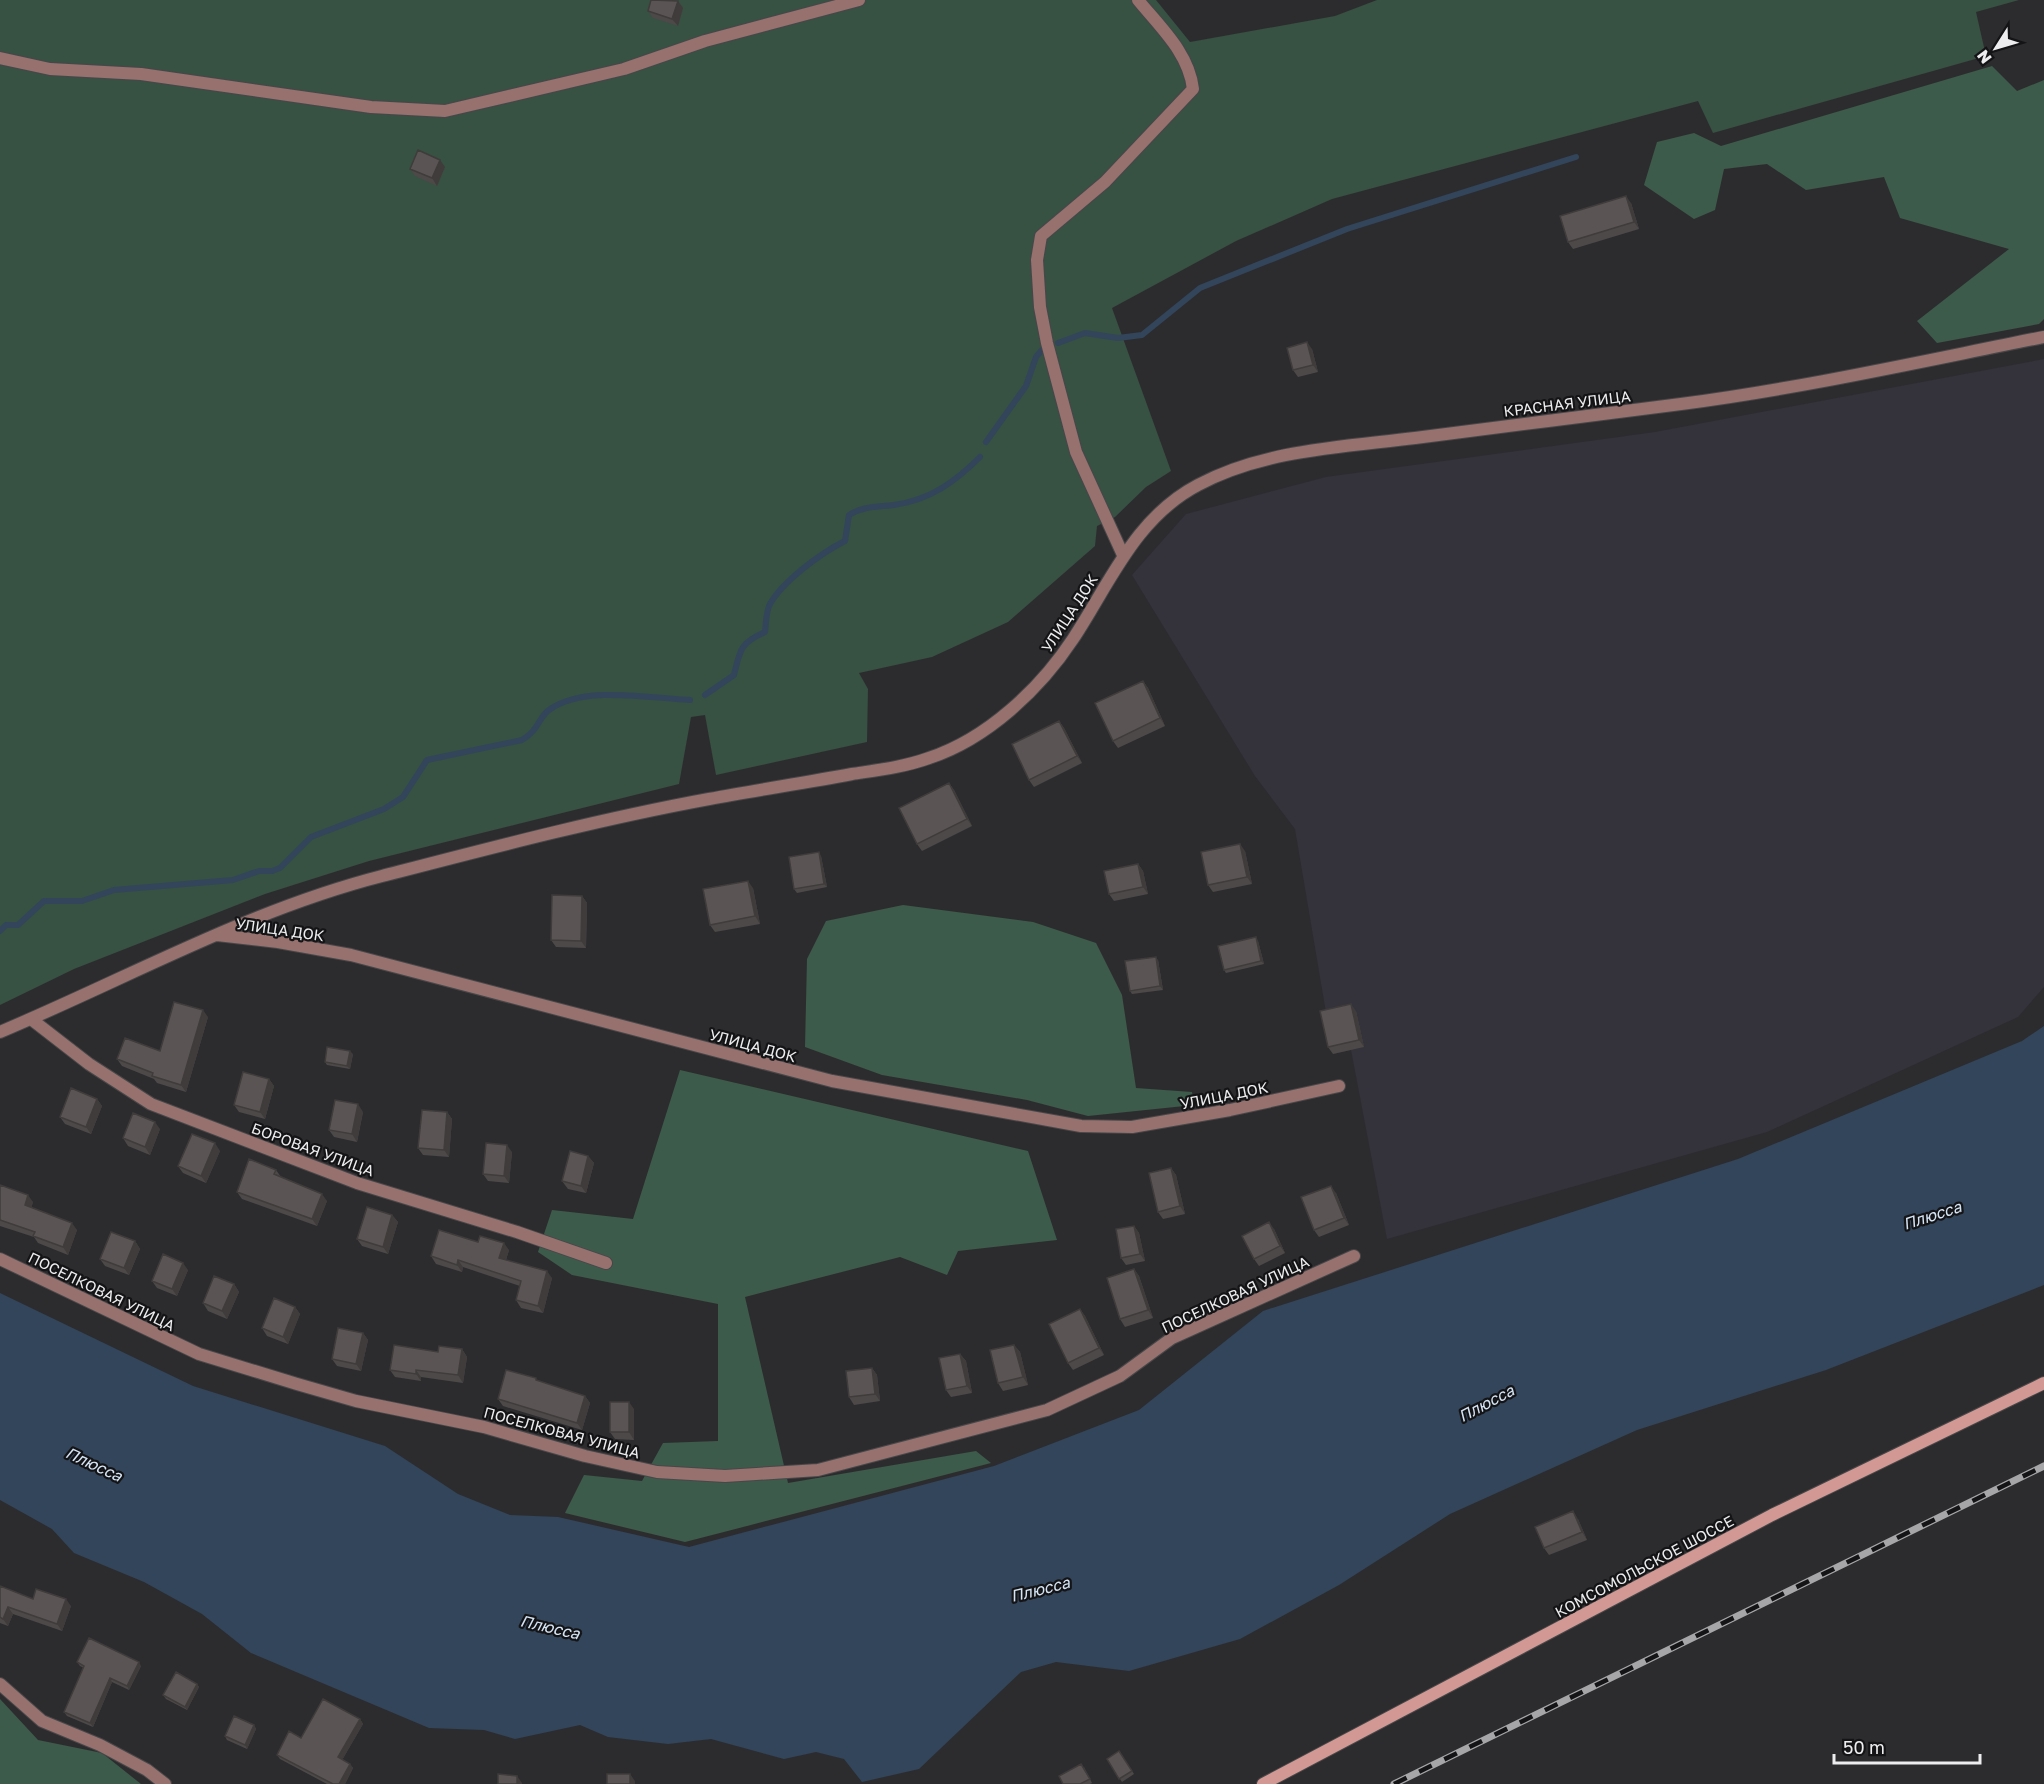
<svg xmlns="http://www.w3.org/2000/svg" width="2044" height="1784" font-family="'Golos Text',sans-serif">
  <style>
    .built { fill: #34323b }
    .green { fill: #375143 }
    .forest { fill: #3d5b4b }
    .water { fill: #32455a }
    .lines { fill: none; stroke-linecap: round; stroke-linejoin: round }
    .stream { stroke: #32455a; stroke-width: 6 }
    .minor-casing { stroke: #47474a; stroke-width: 14 }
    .secondary-casing { stroke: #47474a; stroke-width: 14 }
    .minor { stroke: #96716e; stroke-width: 12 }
    .secondary { stroke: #d29893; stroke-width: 12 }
    .rail-casing { stroke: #a6a6a9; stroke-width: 7 }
    .rail { stroke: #141416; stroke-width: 4.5; stroke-dasharray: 14; stroke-linecap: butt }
    .wall { fill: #4d4948 }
    .shaded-wall { fill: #3f3c3b }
    .building { fill: #5a5554; stroke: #3f3c3b; stroke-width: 1.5 }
    .labels { text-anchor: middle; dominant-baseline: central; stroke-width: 4.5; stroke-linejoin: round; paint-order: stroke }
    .street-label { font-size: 15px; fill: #ededef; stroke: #141416 }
    .water-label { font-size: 16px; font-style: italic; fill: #d5e5f6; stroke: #141416 }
  </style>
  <rect width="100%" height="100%" fill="#2c2c2f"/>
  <path class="built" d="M2044,359V987L2018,1017L1767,1132L1387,1239L1351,1050L1333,1054L1295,829L1255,776L1132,575L1186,514L1326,477L1655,432Z"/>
  <path class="green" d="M0,0H1156L1190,42L1335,16L1377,0H2019L1976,12L1986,56L1713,133L1698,101L1332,199L1236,241L1112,308L1171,471L1146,487L1115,517L1097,526L1095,546L1008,622L932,657L859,673L868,689L867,742L716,775L705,715L691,717L679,784L369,861L265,894L74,969L0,1005Z"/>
  <path class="forest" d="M1992,66L2017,91L2044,80V319L2039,324L1937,343L1917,321L2009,249L1900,218L1884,177L1806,190L1767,164L1724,169L1715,210L1694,219L1644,185L1657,142L1694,133L1721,146Z
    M903,905L1033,922L1096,943L1122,995L1136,1088L1192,1092L1194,1105L1088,1116L1027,1100L882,1075L805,1047L807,959L826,921Z
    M680,1070L1028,1151L1057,1240L958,1251L947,1275L900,1257L745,1297L788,1483L976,1451L991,1463L685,1542L565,1513L584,1475L642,1481L663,1443L718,1441V1304L572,1275L538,1252L552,1210L633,1219Z
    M0,1699L38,1740L102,1753L141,1784H0Z"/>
  <path class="water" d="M2044,1026V1285L1826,1370L1637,1430L1450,1514L1339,1585L1240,1639L1129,1671L1056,1662L1021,1672L919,1769L862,1782L844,1759L816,1752L784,1759L711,1739L668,1744L608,1737L580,1725L515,1739L484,1730L429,1728L251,1653L202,1614L144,1582L74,1553L52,1529L0,1500V1293L193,1386L385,1446L458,1494L510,1515L558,1517L689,1547L994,1466L1139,1410L1263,1311L1738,1159L2022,1041Z"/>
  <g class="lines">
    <path class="stream" d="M1058,343L1085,333L1118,338L1142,335L1200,288L1347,229L1576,157
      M986,442L1026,386L1036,357L1041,351
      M705,695L734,675C740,650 740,643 765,632C766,624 766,611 770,604C783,581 821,553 845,541L849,515C863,506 878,507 894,505C930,500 955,482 980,457
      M0,931L6,925H18L44,901H82L114,890L233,880L259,871H272L280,868L311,837L384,809L403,797L427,760L522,740C540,729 538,718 549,710C584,685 649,698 690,700"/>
    <defs>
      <path id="minor" d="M0,58L50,69L141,74L371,107L445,111L624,69L705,41L859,0
        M1123,555L1076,452L1047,343L1040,307L1037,260L1041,236L1105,182L1193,89C1189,53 1160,27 1138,0
        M217,935L278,942L351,955L832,1081L1081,1126L1132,1127L1230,1110L1339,1086
        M31,1019L89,1064L151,1104L357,1183L517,1232L606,1263
        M0,1032C126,979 249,910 382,876C490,848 600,819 709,799C757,790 804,783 852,774C878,770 904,767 929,758C987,739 1040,689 1073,639C1110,583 1135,518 1198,485C1263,450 1343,447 1415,438C1504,426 1592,416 1681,404C1803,388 1923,361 2044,337
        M0,1259L199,1354L297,1384L356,1401L484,1427L585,1456L657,1472L725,1476L818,1470L1047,1410L1120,1376L1172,1338L1354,1256
        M0,1684L42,1721L100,1745L147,1770L165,1784"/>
      <path id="secondary" d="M1263,1784L1772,1515L2044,1383"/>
    </defs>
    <use href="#minor" class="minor-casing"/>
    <use href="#secondary" class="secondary-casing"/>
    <use href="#minor" class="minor"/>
    <use href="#secondary" class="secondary"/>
    <defs>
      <path id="rail" d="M1394,1784L2044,1466"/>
    </defs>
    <use href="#rail" class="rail-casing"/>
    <use href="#rail" class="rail"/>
  </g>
  <path class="wall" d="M678,1L683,8L678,26L653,18L648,11Z
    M445,167L437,186L415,176L410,169Z
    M1631,203L1639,229L1573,249L1568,242Z
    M1312,349L1318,372L1298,377L1293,370Z
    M1143,681L1148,688L1165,726L1118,748L1113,741Z
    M1059,721L1064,728L1082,763L1034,787L1029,780Z
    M949,783L954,790L972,826L922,851L917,844Z
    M1245,851L1252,884L1213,892L1208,885Z
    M821,856L827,887L797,893L794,889Z
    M1138,864L1143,871L1148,894L1114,901L1109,894Z
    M753,888L760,924L715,932L710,925Z
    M582,896L587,903L586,948L556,947L551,940Z
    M1258,941L1264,964L1226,973L1224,970Z
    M1158,960L1163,990L1132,994L1130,991Z
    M1356,1011L1364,1047L1333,1054L1328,1047Z
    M208,1017L186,1092L157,1083L154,1079L122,1066L117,1059L160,1051Z
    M353,1054L350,1069L327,1065L325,1062Z
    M269,1079L274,1086L265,1119L239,1112L234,1105Z
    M97,1099L102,1106L91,1134L65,1124L60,1117Z
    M363,1112L357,1142L334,1137L329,1130Z
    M447,1112L452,1119L449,1157L423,1155L418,1148Z
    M160,1129L150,1155L128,1146L123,1138Z
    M220,1151L206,1183L183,1173L178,1166Z
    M512,1152L509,1183L488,1181L483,1174Z
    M588,1156L594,1163L586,1193L568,1189L562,1181Z
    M1171,1168L1176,1175L1185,1214L1163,1219L1158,1212Z
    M276,1170L281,1177L327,1201L317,1226L242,1199L237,1192Z
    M0,1185L33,1202L31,1208L77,1230L68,1255L38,1243L34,1237L0,1226Z
    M1336,1193L1349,1225L1319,1237L1314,1230Z
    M392,1215L398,1222L388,1254L362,1246L357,1239Z
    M1134,1226L1139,1233L1145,1261L1126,1265L1121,1258Z
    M1274,1229L1285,1253L1259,1266L1254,1259Z
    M135,1241L140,1249L129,1275L105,1266L100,1259Z
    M478,1242L509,1250L506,1260L552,1278L543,1313L521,1308L516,1300L520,1286L463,1267L462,1272L436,1264L431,1256Z
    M1134,1269L1139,1276L1153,1318L1125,1327L1120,1319Z
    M188,1270L177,1296L157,1288L152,1281Z
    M234,1284L239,1292L227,1319L208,1311L203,1303Z
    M295,1307L300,1314L288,1344L267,1336L262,1328Z
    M1080,1309L1085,1316L1104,1355L1073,1370L1068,1363Z
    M363,1333L368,1340L361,1371L337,1366L332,1359Z
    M1014,1345L1020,1352L1028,1385L1003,1391L998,1383Z
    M462,1349L467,1357L463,1383L421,1377V1381L395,1377L390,1370L438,1352Z
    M960,1354L966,1361L972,1393L951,1397L946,1390Z
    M872,1368L877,1375L880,1401L854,1405L849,1397Z
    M539,1381L585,1396L590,1403L582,1430L503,1406L498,1399Z
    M634,1409V1440L615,1439L610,1432Z
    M1578,1519L1587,1540L1549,1555L1544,1548Z
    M0,1586L33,1599L71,1606L62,1631L13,1614L8,1626L0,1623Z
    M77,1662L141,1666L129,1690L112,1682L93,1727L67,1716L64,1712L84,1668L80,1666Z
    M197,1684L199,1687L187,1710L166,1699L163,1695Z
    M360,1719L363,1724L342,1760L350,1764L353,1768L345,1784H327L280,1759L277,1755L301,1738Z
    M254,1725L256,1729L247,1749L227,1740L225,1736Z
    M1119,1751L1134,1774L1122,1782L1107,1759Z
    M1084,1767L1092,1783L1090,1784H1063Z"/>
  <path class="shaded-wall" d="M678,1L683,8L678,26L672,19Z
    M440,160L445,167L437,186L432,178Z
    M1626,196L1631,203L1639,229L1634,222Z
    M1307,342L1312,349L1318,372L1313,365Z
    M1143,681L1148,688L1165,726L1160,718Z
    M1059,721L1064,728L1082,763L1077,756Z
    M949,783L954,790L972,826L967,819Z
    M1240,844L1245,851L1252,884L1247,877Z
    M819,852L821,856L827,887L824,884Z
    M1138,864L1143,871L1148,894L1143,887Z
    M748,881L753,888L760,924L755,916Z
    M582,896L587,903L586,948L581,941Z
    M1256,937L1258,941L1264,964L1261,961Z
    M1156,957L1158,960L1163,990L1160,986Z
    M1351,1004L1356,1011L1364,1047L1359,1040Z
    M203,1010L208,1017L186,1092L181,1085Z
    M350,1051L353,1054L350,1069L347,1066Z
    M269,1079L274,1086L265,1119L260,1112Z
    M97,1099L102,1106L91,1134L86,1127Z
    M358,1104L363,1112L357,1142L352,1134Z
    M447,1112L452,1119L449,1157L444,1150Z
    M155,1122L160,1129L150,1155L145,1147Z
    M215,1143L220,1151L206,1183L201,1176Z
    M507,1145L512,1152L509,1183L504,1176Z
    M588,1156L594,1163L586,1193L581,1186Z
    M1171,1168L1176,1175L1185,1214L1180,1206Z
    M1331,1186L1336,1193L1349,1225L1344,1218Z
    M322,1194L327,1201L317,1226L312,1219Z
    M28,1195L33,1202L30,1212L25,1205Z
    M392,1215L398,1222L388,1254L383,1247Z
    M1269,1222L1274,1229L1285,1253L1280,1246Z
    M72,1223L77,1230L68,1255L63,1247Z
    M1134,1226L1139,1233L1145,1261L1140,1254Z
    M135,1241L140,1249L129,1275L124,1268Z
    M504,1243L509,1250L504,1266L499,1258Z
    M458,1260L463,1267L462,1272L457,1265Z
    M183,1263L188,1270L177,1296L172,1289Z
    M1134,1269L1139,1276L1153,1318L1148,1310Z
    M547,1271L552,1278L543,1313L538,1306Z
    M234,1284L239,1292L227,1319L222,1311Z
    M295,1307L300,1314L288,1344L283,1337Z
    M1080,1309L1085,1316L1104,1355L1099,1348Z
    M363,1333L368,1340L361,1371L356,1364Z
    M1014,1345L1020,1352L1028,1385L1023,1377Z
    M462,1349L467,1357L463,1383L458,1375Z
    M960,1354L966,1361L972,1393L967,1386Z
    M872,1368L877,1375L880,1401L875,1394Z
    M416,1370L421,1377V1381L416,1374Z
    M585,1396L590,1403L582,1430L577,1423Z
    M629,1402L634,1409V1440L629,1432Z
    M1573,1511L1578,1519L1587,1540L1582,1532Z
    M66,1599L71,1606L62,1631L57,1624Z
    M8,1607L13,1614L8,1626L3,1619Z
    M139,1662L141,1666L129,1690L127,1686Z
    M110,1678L112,1682L93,1727L90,1723Z
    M197,1684L199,1687L187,1710L185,1707Z
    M360,1719L363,1724L341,1762L338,1757Z
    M254,1725L256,1729L247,1749L245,1745Z
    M350,1764L353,1768L345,1784H339Z
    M630,1774L635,1781V1784H630Z
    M517,1776L522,1783V1784H517Z"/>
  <path class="building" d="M651,0L678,1L672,19L648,11Z
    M418,150L440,160L432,178L410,169Z
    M1626,196L1634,222L1568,242L1560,216Z
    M1307,342L1313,365L1293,370L1287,348Z
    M1143,681L1160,718L1113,741L1095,703Z
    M1059,721L1077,756L1029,780L1012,744Z
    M949,783L967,819L917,844L899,808Z
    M1240,844L1247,877L1208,885L1201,852Z
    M819,852L824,884L794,889L789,857Z
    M1138,864L1143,887L1109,894L1104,871Z
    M748,881L755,916L710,925L703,889Z
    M552,895L582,896L581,941L551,940Z
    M1256,937L1261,961L1224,970L1218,946Z
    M1156,957L1160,986L1130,991L1125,961Z
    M174,1002L203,1010L181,1085L152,1076L153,1073L117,1059L125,1038L160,1051Z
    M1351,1004L1359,1040L1328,1047L1320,1011Z
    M327,1047L350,1051L347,1066L325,1062Z
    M243,1072L269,1079L260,1112L234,1105Z
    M71,1088L97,1099L86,1127L60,1117Z
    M335,1100L358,1104L352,1134L329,1130Z
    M422,1110L447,1112L444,1150L418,1148Z
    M133,1113L155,1122L145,1147L123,1138Z
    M192,1134L215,1143L201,1176L178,1166Z
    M486,1143L507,1145L504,1176L483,1174Z
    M570,1151L588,1156L581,1186L562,1181Z
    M249,1159L276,1170L274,1174L322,1194L312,1219L237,1192Z
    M1171,1168L1180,1206L1158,1212L1149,1173Z
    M0,1185L28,1195L25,1205L72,1223L63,1247L33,1236L35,1232L0,1220Z
    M1331,1186L1344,1218L1314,1230L1301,1197Z
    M367,1207L392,1215L383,1247L357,1239Z
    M1269,1222L1280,1246L1254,1259L1242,1236Z
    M1134,1226L1140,1254L1121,1258L1116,1229Z
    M439,1230L478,1242L480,1236L504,1243L499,1258L547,1271L538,1306L516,1300L521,1281L458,1260L457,1265L431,1256Z
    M111,1232L135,1241L124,1268L100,1259Z
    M163,1254L183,1263L172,1289L152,1281Z
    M1134,1269L1148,1310L1120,1319L1107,1278Z
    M214,1276L234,1284L222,1311L203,1303Z
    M274,1298L295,1307L283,1337L262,1328Z
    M1080,1309L1099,1348L1068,1363L1049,1324Z
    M338,1328L363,1333L356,1364L332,1359Z
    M394,1345L438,1352L439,1346L462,1349L458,1375L416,1370V1374L390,1370Z
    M1014,1345L1023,1377L998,1383L990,1350Z
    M960,1354L967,1386L946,1390L939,1358Z
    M872,1368L875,1394L849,1397L846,1371Z
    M506,1370L536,1378V1380L585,1396L577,1423L498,1399Z
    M610,1402H629V1432H610Z
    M1573,1511L1582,1532L1544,1548L1535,1527Z
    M0,1586L33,1599L36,1589L66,1599L57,1624L8,1607L3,1619L0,1617Z
    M89,1638L139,1662L127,1686L110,1678L90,1723L64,1712L84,1666L77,1662Z
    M176,1672L197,1684L185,1707L163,1695Z
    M323,1699L360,1719L338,1757L350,1764L339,1784H333L277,1755L289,1731L301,1738Z
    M234,1716L254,1725L245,1745L225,1736Z
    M1119,1751L1132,1771L1119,1779L1107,1759Z
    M1081,1764L1090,1779L1080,1784H1063L1059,1776Z
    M498,1774L517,1776V1784H498Z
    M607,1774H630V1784H607Z"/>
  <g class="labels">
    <g class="street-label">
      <text transform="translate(1567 403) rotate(-7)">КРАСНАЯ УЛИЦА</text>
      <text transform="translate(1069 613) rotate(-57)">УЛИЦА ДОК</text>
      <text transform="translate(280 929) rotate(8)">УЛИЦА ДОК</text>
      <text transform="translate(753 1045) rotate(15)">УЛИЦА ДОК</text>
      <text transform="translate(1224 1095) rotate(-11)">УЛИЦА ДОК</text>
      <text transform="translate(313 1149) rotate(20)">БОРОВАЯ УЛИЦА</text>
      <text transform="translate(102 1291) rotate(26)">ПОСЕЛКОВАЯ УЛИЦА</text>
      <text transform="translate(1235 1294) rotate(-25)">ПОСЕЛКОВАЯ УЛИЦА</text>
      <text transform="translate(562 1432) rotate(15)">ПОСЕЛКОВАЯ УЛИЦА</text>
      <text transform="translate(1644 1566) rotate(-28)">КОМСОМОЛЬСКОЕ ШОССЕ</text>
    </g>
    <g class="water-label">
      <text transform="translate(1932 1215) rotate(-18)">Плюсса</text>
      <text transform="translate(1486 1403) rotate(-28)">Плюсса</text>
      <text transform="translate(94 1464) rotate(25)">Плюсса</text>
      <text transform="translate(1040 1589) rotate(-14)">Плюсса</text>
      <text transform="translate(550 1627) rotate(13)">Плюсса</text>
    </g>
  </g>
  <g transform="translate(1996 48) rotate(233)" stroke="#141416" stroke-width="4.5" paint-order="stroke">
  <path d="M0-4.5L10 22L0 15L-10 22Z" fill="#ededef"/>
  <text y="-9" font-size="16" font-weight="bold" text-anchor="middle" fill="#ededef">N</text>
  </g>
  <path d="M1834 1754v9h146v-9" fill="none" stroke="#ededef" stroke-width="3"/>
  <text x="1843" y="1754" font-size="18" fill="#ededef" stroke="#141416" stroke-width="4.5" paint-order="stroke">50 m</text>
</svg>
